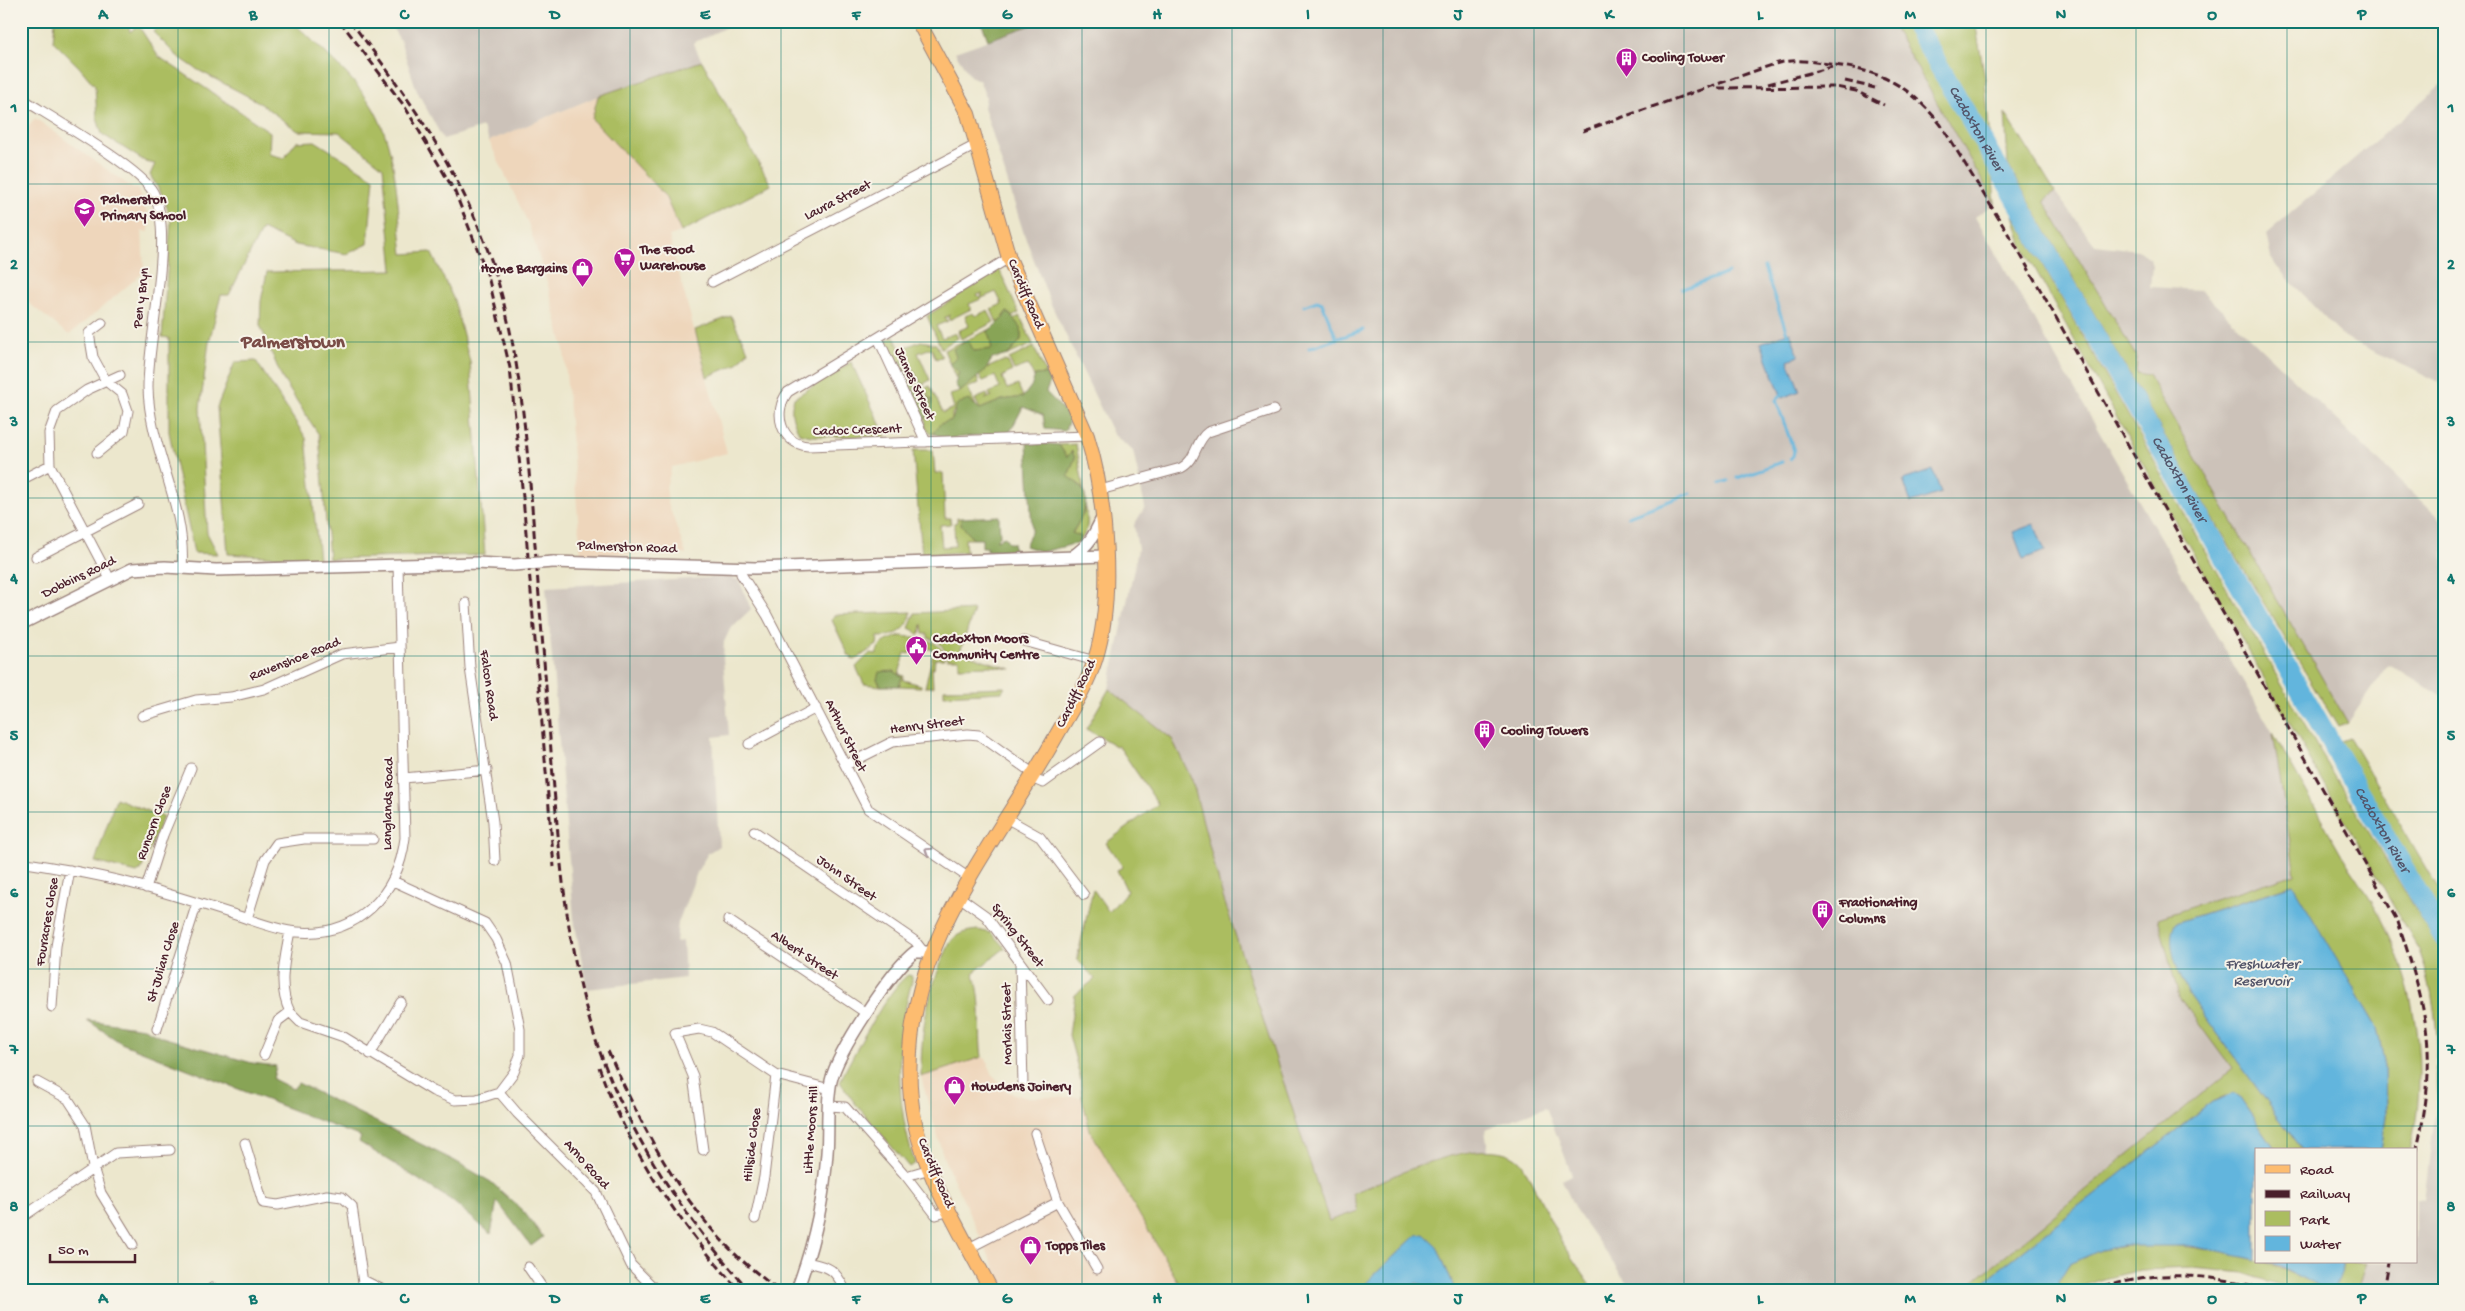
<svg xmlns="http://www.w3.org/2000/svg" width="2465" height="1311" font-family="'Gochi Hand',sans-serif">
  <style>
    .built { fill: #eed6bb }
    .industrial { fill: #ccc2b9 }
    .green { fill: #abbd60; stroke: #7a6e46 }
    .forest { fill: #88a456; stroke: #696240 }
    .water { fill: #62b5dd; stroke: #566a84 }
    .lines { fill: none; stroke-linecap: round; stroke-linejoin: round }
    .stream { stroke: #62b5dd; stroke-width: 3 }
    .river { stroke: #62b5dd; stroke-width: 20 }
    .minor-casing { stroke: #9b837c; stroke-width: 11 }
    .tertiary-casing { stroke: #9b837c; stroke-width: 14 }
    .primary-casing { stroke: #9b837c; stroke-width: 16 }
    .minor { stroke: #fff; stroke-width: 9 }
    .tertiary { stroke: #fff; stroke-width: 11 }
    .primary { stroke: #fdbc6f; stroke-width: 14 }
    .rail { stroke: #4a1f2b; stroke-width: 3; stroke-dasharray: 8 4; stroke-linecap: butt }
    .tertiary-bridge-casing { stroke: #9b837c; stroke-width: 14; stroke-linecap: butt }
    .tertiary-bridge { stroke: #fff; stroke-width: 11 }
    .oneway { stroke: #ae9aa0 }
    .grid { fill: none; stroke: #0f766e; stroke-width: 1; stroke-opacity: 0.55 }
    .labels { text-anchor: middle; dominant-baseline: central; stroke-width: 4; stroke-linejoin: round; paint-order: stroke }
    .poi-label { font-size: 14px; font-weight: bold; fill: #4a1f2b; stroke: #f7f3e8; text-anchor: start }
    .street-label { font-size: 14px; fill: #4a1f2b; stroke: #f7f3e8 }
    .water-label { font-size: 15px; font-style: italic; fill: #525469; stroke: #f7f3e8 }
    .district-label { font-size: 19px; font-weight: bold; fill: #7a4c47; stroke: #f7f3e8 }
    .neatline { fill: none; stroke: #0f766e; stroke-width: 2 }
    .grid-label { font-size: 16px; text-anchor: middle; font-weight: bold; fill: #0f766e }
  </style>
  <rect width="100%" height="100%" fill="#f7f3e8"/>
  <filter id="ink" filterUnits="userSpaceOnUse"><feTurbulence type="fractalNoise" baseFrequency=".02" numOctaves="2"/><feDisplacementMap in="SourceGraphic" scale="10" xChannelSelector="R" yChannelSelector="G"/><feConvolveMatrix kernelMatrix="1 2 1 2 8 2 1 2 1" color-interpolation-filters="sRGB"/></filter>
  <filter id="wash" filterUnits="userSpaceOnUse"><feTurbulence type="fractalNoise" baseFrequency=".0096" numOctaves="4" result="noise"/><feDisplacementMap in="SourceGraphic" scale="20" xChannelSelector="R" yChannelSelector="G"/><feGaussianBlur stdDeviation="1.12" result="paint"/><feColorMatrix in="noise" values="0 0 0 0 0 0 0 0 0 0 0 0 0 0 0 0 0 1.4 0 .05"/><feComposite in="paint" operator="in"/></filter>
  <g filter="url(#wash)">
    <rect width="100%" height="100%" fill="#ece7cd"/>
    <path class="built" d="M598,96L593,119L665,196L681,232L669,236L727,453L672,467L666,487L668,503L686,554H581L564,349L547,282L528,223L489,141Z
      M35,118L134,189L137,188L149,218V232L142,231L144,272L69,335L21,297V137Z
      M982,1057L986,1059L993,1075L1006,1091L1024,1097H1082L1090,1130L1183,1290H1005L944,1159L921,1077Z"/>
    <path class="industrial" d="M388,21H739L693,43L702,61L598,96L489,141L483,127L443,139L417,91L400,40Z
      M1043,21H1890L1995,203L1975,217L2273,733L2295,874L2179,997L2232,1069L1963,1290H1632L1575,1209L1562,1180L1572,1175L1546,1107L1485,1130L1488,1150L1462,1152L1353,1193L1358,1211L1329,1221L1222,894L1192,780L1172,739L1109,689L1138,549L1134,525L1145,507L1133,451L1113,434L1051,304L1024,234L984,107L986,97L979,80L970,76L955,52Z
      M2444,82V400L2439,382L2344,337L2277,267L2271,258L2266,234Z
      M2055,192L2095,245L2138,250L2150,258L2152,266L2150,287L2200,290L2444,523V698L2388,664L2348,723L2148,376L2136,373L2137,358L2043,201Z
      M727,577L739,580L751,609L730,629L724,642L723,658L729,735L713,737L719,846L708,853L698,870L678,923L676,942L683,941L685,978L587,989L574,919L546,587Z
      M2437,1101L2444,1122V1290H2358L2367,1262H2416V1198L2424,1199Z"/>
    <path class="green" d="M55,21H128L130,32L138,25L158,56L270,132L269,154L284,158L296,142L315,141L374,178L368,244L347,254L296,245L262,229L229,295H221L209,342L200,408L207,533L218,554L194,553L169,432V338L162,337L171,221L164,198L150,175L155,164L146,162L102,134L97,118L95,86L80,68L53,41Z
      M163,21H292C318,47 354,76 373,108C398,151 397,206 403,254L431,252L454,300L470,362L485,555L329,559L319,435L282,378L260,325L261,301L267,272L393,270L383,167L339,132L298,131L257,101L198,70L176,55L153,32Z
      M1890,21H1975L1985,79L1995,203Z
      M702,61L771,185L681,232L665,196L592,119L598,96Z
      M2005,113L2055,192L2044,201L2137,358L2136,373L2148,375L2348,723L2338,727L2199,495L2008,165Z
      M2014,215L2319,750L2444,956V1122C2432,1096 2439,1065 2437,1037C2435,1009 2430,979 2420,953L2151,479L2022,245Z
      M999,269L1019,313L1012,317L1007,311L1002,320L997,323L991,309L1002,304L996,292L982,298L981,295L983,293L977,295L981,299L969,304L971,309L949,320L948,317L950,315L944,318L948,321L936,326L942,338L956,333L958,338L941,348L927,316Z
      M986,311H988L994,322L961,339L958,331L969,326L965,316L973,313L975,316Z
      M731,316L748,351L737,364L707,377L695,330Z
      M1020,316L1033,344L1008,355L1021,340V328L1013,319Z
      M991,329L988,331L992,349L974,351L956,357L959,372L956,379L944,350Z
      M894,336L904,358L908,356L904,348L921,341L936,344L942,357L936,359L931,348L918,353L930,380L922,385L906,359L899,363L894,359L887,342V340Z
      M1034,347L1046,374L1035,375L1034,377L1028,365L1014,370L1009,359Z
      M256,361L306,438L319,559L228,554L217,407L235,362Z
      M1003,361L1008,362L1012,371L1002,377L1007,389L1018,385L1023,397L1002,400L980,409L975,399L987,394L988,397L985,399L993,396H990L989,393L1000,388L995,376L983,381L979,376L987,368Z
      M851,362L886,437L811,436L799,433C793,421 789,411 794,398Z
      M977,377L979,383L968,388L976,406L969,400L952,413V420L940,424L935,434H930L926,428L925,419L931,412L932,399L929,398L925,388L930,386L943,413L954,408L950,395L960,392Z
      M1076,444L1084,491L1080,485L1068,476L1075,458L1072,451L1067,457L1059,445Z
      M913,450H933L935,473H943L945,518H950L951,524L940,525L942,547L955,546L954,523L957,522V518H961V524L973,539H965L966,552L922,555Z
      M1085,504C1088,520 1090,531 1078,543L1080,536L1072,534L1084,513Z
      M974,610L960,652L1011,669L992,666L959,667V659H947C945,647 939,640 928,638V634H923L922,624L920,634H917L915,631L909,628L915,613Z
      M911,612C909,630 896,637 878,637L877,645L855,660L851,659L853,658L849,656L832,620L834,615Z
      M901,636C917,638 943,638 944,659H935L934,668H932L933,687H925L934,650L913,645L909,654L905,653L899,674L904,676L903,680L921,685V687L899,686L902,677L894,671L877,679L881,686L864,684L856,667L870,653L877,654C877,643 892,638 901,636Z
      M1005,687L1002,692L944,695V689Z
      M1109,689L1172,739L1192,780L1222,894L1329,1221L1358,1211L1353,1193C1389,1179 1494,1125 1523,1165L1563,1245L1594,1290H1455L1437,1246L1412,1239L1367,1282L1363,1290H1183L1090,1130L1082,1097L1080,1076L1069,1035L1075,995L1095,979L1077,959L1093,889L1109,912L1127,891L1117,870L1123,867L1106,843L1158,804L1118,745L1116,746L1086,729Z
      M2273,733C2296,774 2319,815 2342,855C2353,874 2367,891 2377,910C2416,982 2430,1070 2410,1150H2381L2386,1117L2385,1066L2377,1028L2292,885L2175,923L2188,993L2302,1150H2276L2239,1096H2225L2212,1102L1973,1290H1963L2232,1069L2179,997L2158,918L2295,874Z
      M2349,737L2444,899V922L2339,741Z
      M116,798L163,817L141,870L137,873L95,862Z
      M978,930L991,933L1005,948L973,973C984,994 978,1032 982,1057L921,1077C921,1032 926,998 944,956C947,951 949,943 953,939C960,932 969,931 978,930Z
      M908,975L912,976V981C895,1041 895,1104 915,1163L909,1167L854,1102L840,1082C849,1061 890,986 908,975Z
      M2151,1244C2212,1247 2267,1258 2320,1287L2343,1269V1262H2367L2358,1290H2295L2244,1273L2193,1268L2141,1270L2103,1279L2073,1290H2062L2058,1282C2061,1277 2064,1270 2068,1265C2084,1249 2129,1245 2151,1244Z"/>
    <path class="forest" d="M981,21H1043L988,40Z
      M1007,311L1021,328V340L1008,355L992,359L985,371L960,392L955,384L959,372L949,364L956,357L953,349L968,340L974,351L992,349L988,331L1002,320Z
      M906,358L923,386V396L932,399L931,412L925,419L916,416L920,400L911,393L899,363Z
      M1046,374L1050,382L1046,392L1070,417L1065,431L1045,429L1043,415L1023,407L1010,432L945,439L933,433L940,424L952,420L957,404L969,400L980,409L1002,400L1023,397L1032,385L1035,375Z
      M1027,443C1038,445 1047,443 1059,445L1067,457L1072,451L1075,458L1068,476C1095,494 1087,509 1072,533L1080,536L1078,543L1042,552L1025,546L1032,530Z
      M999,516L1000,536L996,540L1005,537L1009,543H1013L1014,550L987,551V547H982V539H973L961,524V518Z
      M894,671L902,677L899,686H881L877,679L879,672Z
      M87,1020L144,1028L162,1037L252,1063L276,1066L273,1079L293,1089L298,1083L455,1161L491,1182L524,1212L543,1237L531,1246L497,1201L491,1234L451,1200L359,1142L361,1137L121,1043Z"/>
    <path class="water" d="M1790,332L1799,356L1788,360L1800,391L1782,398L1761,343Z
      M1933,470L1941,493L1911,503L1903,480Z
      M2034,524L2045,551L2023,559L2013,532Z
      M2293,885L2377,1028L2385,1066L2386,1117L2381,1150H2302L2188,993C2179,974 2165,943 2175,923Z
      M2233,1094L2239,1096L2276,1150H2256V1260L2191,1246H2122L2101,1250L2069,1264L2058,1282L2062,1290H1973L2212,1102Z
      M1424,1234L1437,1246L1455,1290H1420L1423,1285L1416,1283L1411,1290H1363L1367,1282L1412,1239L1417,1235Z
      M2264,1262H2343V1268L2336,1286L2332,1288L2320,1287L2280,1267Z"/>
    <g class="lines">
      <path class="stream" d="M1764,267L1788,336
        M1682,289L1728,273
        M1304,306L1317,301L1322,303L1337,339
        M1309,348L1363,330
        M1781,395L1776,400L1794,451L1793,456L1790,459
        M1737,478L1782,462
        M1721,483L1728,481
        M1628,516L1691,493"/>
      <path class="river" id="s1" d="M1913,21L2444,938"/>
    </g>
  </g>
  <g filter="url(#ink)">
    <g class="lines">
      <defs>
        <path id="minor" d="M21,98C49,116 140,168 153,192C175,233 148,336 148,387C149,449 187,505 182,568
          M1009,258L788,392C772,412 781,444 808,446L1087,436
          M712,282L978,144
          M878,338L926,442
          M97,453L124,431L128,411L122,394L106,381L93,357L89,333L102,323
          M21,480L50,465
          M1100,490L1181,468C1197,460 1195,441 1208,432L1274,410
          M36,557L138,504
          M741,568V574L767,615L868,809L969,878
          M110,579L50,465L49,433L57,411L87,390L120,375
          M466,603L470,668L493,822L495,861
          M1024,641L1095,661
          M142,716L196,700L231,697L264,689L342,654L400,647
          M749,744L816,708
          M846,765L892,742L968,734L979,735L1034,774
          M404,778L487,770
          M1031,778L1043,783L1100,742
          M1006,818L1040,837L1084,895
          M754,831L915,941L922,950
          M21,862C64,869 106,876 148,888C179,897 211,907 242,917C260,923 278,930 297,932C357,937 398,895 405,838L398,565
          M146,888L163,835L191,768
          M958,896L986,916L1048,1000
          M247,919L265,860L277,843L304,839H373
          M728,920L866,1013
          M1020,963L1023,1085
          M52,1007L56,946L70,870
          M290,1012L300,1022L344,1037L433,1091L455,1100L477,1099L499,1092L514,1072L520,1055V1029L507,963L496,939L485,923L393,881
          M157,1029L197,903
          M370,1054L401,1002
          M264,1055L278,1021L290,1012C277,986 285,959 290,931
          M37,1082L68,1099L85,1125L93,1167L101,1193L133,1245
          M499,1092L517,1113L596,1192L631,1265L656,1290
          M829,1106L845,1107L906,1176L930,1169
          M1035,1133L1058,1202L1097,1269
          M245,1143L263,1203L278,1205L327,1195L342,1197L352,1206L364,1290
          M703,1150L693,1076L675,1033L699,1029L712,1032L776,1075L830,1089
          M906,1176L936,1215L950,1211
          M21,1218L116,1153L170,1150
          M755,1219L764,1177L776,1075
          M969,1248L1058,1202
          M806,1262C829,1267 835,1268 845,1290
          M528,1267L544,1290
          M363,1280L383,1290
          M212,1290V1288"/>
        <path id="tertiary" d="M1073,556C1090,545 1095,533 1103,516
          M553,562L755,568L1105,556
          M21,624L132,569L165,567L216,570L476,563L514,565
          M797,1290C813,1247 824,1199 827,1153C829,1130 826,1104 831,1081C837,1053 892,969 915,952H931"/>
        <path id="primary" d="M918,21L968,114L1009,258L1087,436C1106,497 1115,599 1095,660C1086,688 1069,713 1055,738C989,855 896,955 911,1099C918,1167 960,1230 991,1290"/>
      </defs>
      <use href="#minor" class="minor-casing"/>
      <use href="#tertiary" class="tertiary-casing"/>
      <use href="#primary" class="primary-casing"/>
      <use href="#minor" class="minor"/>
      <use href="#tertiary" class="tertiary"/>
      <use href="#primary" class="primary"/>
      <path class="rail" d="M340,21L405,107L455,192L488,276L510,368L523,497L554,867
        M350,21C410,98 467,180 496,275C521,358 527,446 534,532C540,609 546,687 552,764C559,849 565,933 588,1015C617,1118 678,1211 749,1290
        M1845,81L1875,88
        M1768,84L1832,67
        M1718,88L1836,87L1856,91L1884,105
        M1583,131L1772,65C1792,58 1809,61 1829,64C1881,71 1908,84 1941,125L2015,245L2398,922C2410,959 2423,996 2427,1036C2431,1075 2425,1116 2416,1153
        M608,1051C641,1124 676,1196 734,1253C747,1266 763,1277 777,1290
        M599,1067C628,1150 680,1225 739,1290
        M2091,1290C2150,1269 2209,1273 2268,1290
        M2383,1290L2388,1262"/>
      <defs>
        <path id="tertiary-bridge" d="M514,565L553,562"/>
      </defs>
      <use href="#tertiary-bridge" class="tertiary-bridge-casing"/>
      <use href="#tertiary-bridge" class="tertiary-bridge"/>
    </g>
    <defs><path id="oneway-chevron" d="M-2-3.5L2.5 0L-2 3.5" fill="none" stroke-width="1.6" stroke-linecap="round" stroke-linejoin="round" transform="scale(1.25)"/></defs>
    <use class="oneway" href="#oneway-chevron" transform="translate(928 851) rotate(-147)"/>
  </g>
  <path class="grid" d="M178,21V1290M329,21V1290M479,21V1290M630,21V1290M781,21V1290M931,21V1290M1082,21V1290M1232,21V1290M1383,21V1290M1534,21V1290M1684,21V1290M1835,21V1290M1986,21V1290M2136,21V1290M2287,21V1150M21,184H2444M21,342H2444M21,498H2444M21,656H2444M21,812H2444M21,969H2444M21,1126H2444M2287,1262V1290"/>
  <defs>
    <symbol id="building-pin" viewBox="-11 -11 22 30"><path d="M0 17L-7.5 6A9.5 9.5 0 1 1 7.5 6Z" fill="#b5179e" stroke="#f7f3e8"/><path d="M-4-6H4V6H1V3H-1V6H-4ZM-2.5-4.3h1.7v1.8h-1.7ZM.8-4.3h1.7v1.8H.8ZM-2.5-1h1.7V.8h-1.7ZM.8-1h1.7V.8H.8Z" fill="#fff"/></symbol>
    <symbol id="school-pin" viewBox="-11 -11 22 30"><path d="M0 17L-7.5 6A9.5 9.5 0 1 1 7.5 6Z" fill="#b5179e" stroke="#f7f3e8"/><path d="M0-5L7-2L0 1L-7-2ZM-4 1L0 2.5L4 1V4Q0 6-4 4Z" fill="#fff"/></symbol>
    <symbol id="supermarket-pin" viewBox="-11 -11 22 30"><path d="M0 17L-7.5 6A9.5 9.5 0 1 1 7.5 6Z" fill="#b5179e" stroke="#f7f3e8"/><path d="M-6-5.5h2.5l.6 2H6L4.5 2H-2.5L-4.4-4H-6ZM-1.5 3.2a1.3 1.3 0 1 0 .1 0ZM3 3.2a1.3 1.3 0 1 0 .1 0Z" fill="#fff"/></symbol>
    <symbol id="shop-pin" viewBox="-11 -11 22 30"><path d="M0 17L-7.5 6A9.5 9.5 0 1 1 7.5 6Z" fill="#b5179e" stroke="#f7f3e8"/><path d="M-5-2.5h2.3a2.7 3.5 0 0 1 5.4 0H5L5.5 6h-11ZM-1.5-2.5h3a1.5 2.3 0 0 0-3 0Z" fill="#fff"/></symbol>
    <symbol id="civic-pin" viewBox="-11 -11 22 30"><path d="M0 17L-7.5 6A9.5 9.5 0 1 1 7.5 6Z" fill="#b5179e" stroke="#f7f3e8"/><path d="M-.6-6.5H3V-4.5H.6V-3L4-1V1h2V6H-6V1h2V-1L-.6-3ZM-1.2 2.5V6h2.4V2.5Z" fill="#fff"/></symbol>
  </defs>
  <g fill-rule="evenodd">
    <use href="#building-pin" x="1614" y="46" width="25" height="34"/>
    <use href="#school-pin" x="72" y="196" width="25" height="34"/>
    <use href="#supermarket-pin" x="612" y="246" width="25" height="34"/>
    <use href="#shop-pin" x="570" y="256" width="25" height="34"/>
    <use href="#civic-pin" x="904" y="634" width="25" height="34"/>
    <use href="#building-pin" x="1472" y="718" width="25" height="34"/>
    <use href="#building-pin" x="1810" y="898" width="25" height="34"/>
    <use href="#shop-pin" x="942" y="1074" width="25" height="34"/>
    <use href="#shop-pin" x="1018" y="1234" width="25" height="34"/>
  </g>
  <g class="labels">
    <g class="poi-label">
      <text x="1642" y="58">Cooling Tower</text>
      <text x="101" y="200">Palmerston<tspan x="101" dy="16">Primary School</tspan></text>
      <text x="640" y="250">The Food<tspan x="640" dy="16">Warehouse</tspan></text>
      <text x="567" y="269" text-anchor="end">Home Bargains</text>
      <text x="933" y="639">Cadoxton Moors<tspan x="933" dy="16">Community Centre</tspan></text>
      <text x="1501" y="731">Cooling Towers</text>
      <text x="1839" y="903">Fractionating<tspan x="1839" dy="16">Columns</tspan></text>
      <text x="971" y="1087">Howdens Joinery</text>
      <text x="1046" y="1246">Topps Tiles</text>
    </g>
    <g class="street-label">
      <text transform="translate(838 201) rotate(-27)">Laura Street</text>
      <text transform="translate(1025 294) rotate(67)">Cardiff Road</text>
      <text transform="translate(142 298) rotate(-83)">Pen y Bryn</text>
      <text transform="translate(914 384) rotate(65)">James Street</text>
      <text transform="translate(857 431) rotate(-2)">Cadoc Crescent</text>
      <text transform="translate(627 548) rotate(2)">Palmerston Road</text>
      <text transform="translate(79 578) rotate(-26)">Dobbins Road</text>
      <text transform="translate(295 660) rotate(-22)">Ravenshoe Road</text>
      <text transform="translate(488 685) rotate(82)">Falcon Road</text>
      <text transform="translate(1077 694) rotate(-64)">Cardiff Road</text>
      <text transform="translate(927 726) rotate(-7)">Henry Street</text>
      <text transform="translate(845 736) rotate(64)">Arthur Street</text>
      <text transform="translate(389 804) rotate(-89)">Langlands Road</text>
      <text transform="translate(155 823) rotate(-70)">Runcorn Close</text>
      <text transform="translate(846 879) rotate(35)">John Street</text>
      <text transform="translate(48 922) rotate(-81)">Fouracres Close</text>
      <text transform="translate(1017 936) rotate(52)">Spring Street</text>
      <text transform="translate(804 956) rotate(34)">Albert Street</text>
      <text transform="translate(164 962) rotate(-73)">St Julian Close</text>
      <text transform="translate(1008 1024) rotate(-91)">Morlais Street</text>
      <text transform="translate(812 1130) rotate(-86)">Little Moors Hill</text>
      <text transform="translate(753 1145) rotate(-83)">Hillside Close</text>
      <text transform="translate(586 1165) rotate(48)">Arno Road</text>
      <text transform="translate(935 1173) rotate(67)">Cardiff Road</text>
    </g>
    <g class="water-label">
      <text stroke="none"><textPath href="#s1" startOffset="125">Cadoxton River</textPath></text>
      <text stroke="none"><textPath href="#s1" startOffset="530">Cadoxton River</textPath></text>
      <text stroke="none"><textPath href="#s1" startOffset="935">Cadoxton River</textPath></text>
      <text x="2262" y="965">Freshwater<tspan x="2262" dy="17">Reservoir</tspan></text>
    </g>
    <g class="district-label">
      <text x="293" y="343">Palmerstown</text>
    </g>
  </g>
  <rect width="2465" height="1311" fill="none" stroke="#f7f3e8" stroke-width="55"/>
  <rect x="2255" y="1148" width="162" height="115" fill="#f7f3e8" stroke="#b29e9c"/>
  <rect x="2265" y="1165" width="25" height="8" fill="#fdbc6f" stroke="#b29e9c"/>
  <text x="2300" y="1174" font-size="15" fill="#4a1f2b">Road</text>
  <rect x="2265" y="1190" width="25" height="8" fill="#4a1f2b" stroke="#b29e9c"/>
  <text x="2300" y="1198" font-size="15" fill="#4a1f2b">Railway</text>
  <rect x="2265" y="1211" width="25" height="15" fill="#abbd60" stroke="#b29e9c"/>
  <text x="2300" y="1224" font-size="15" fill="#4a1f2b">Park</text>
  <rect x="2265" y="1236" width="25" height="15" fill="#62b5dd" stroke="#b29e9c"/>
  <text x="2300" y="1248" font-size="15" fill="#4a1f2b">Water</text>
  <path d="M50 1254v8h85v-8" fill="none" stroke="#4a1f2b" stroke-width="2.5"/>
  <text x="58" y="1254" font-size="15" fill="#4a1f2b" stroke="#f7f3e8" stroke-width="4" paint-order="stroke">50 m</text>
  <rect x="28" y="28" width="2410" height="1256" class="neatline"/>
  <g class="grid-label">
    <text x="103" y="19">A</text>
    <text x="253" y="19">B</text>
    <text x="404" y="19">C</text>
    <text x="555" y="19">D</text>
    <text x="705" y="19">E</text>
    <text x="856" y="19">F</text>
    <text x="1007" y="19">G</text>
    <text x="1157" y="19">H</text>
    <text x="1308" y="19">I</text>
    <text x="1458" y="19">J</text>
    <text x="1609" y="19">K</text>
    <text x="1760" y="19">L</text>
    <text x="1910" y="19">M</text>
    <text x="2061" y="19">N</text>
    <text x="2212" y="19">O</text>
    <text x="2362" y="19">P</text>
    <text x="14" y="112">1</text>
    <text x="2451" y="112">1</text>
    <text x="14" y="269">2</text>
    <text x="2451" y="269">2</text>
    <text x="14" y="426">3</text>
    <text x="2451" y="426">3</text>
    <text x="14" y="583">4</text>
    <text x="2451" y="583">4</text>
    <text x="14" y="740">5</text>
    <text x="2451" y="740">5</text>
    <text x="14" y="897">6</text>
    <text x="2451" y="897">6</text>
    <text x="14" y="1054">7</text>
    <text x="2451" y="1054">7</text>
    <text x="14" y="1211">8</text>
    <text x="2451" y="1211">8</text>
    <text x="103" y="1303">A</text>
    <text x="253" y="1303">B</text>
    <text x="404" y="1303">C</text>
    <text x="555" y="1303">D</text>
    <text x="705" y="1303">E</text>
    <text x="856" y="1303">F</text>
    <text x="1007" y="1303">G</text>
    <text x="1157" y="1303">H</text>
    <text x="1308" y="1303">I</text>
    <text x="1458" y="1303">J</text>
    <text x="1609" y="1303">K</text>
    <text x="1760" y="1303">L</text>
    <text x="1910" y="1303">M</text>
    <text x="2061" y="1303">N</text>
    <text x="2212" y="1303">O</text>
    <text x="2362" y="1303">P</text>
  </g>
</svg>
